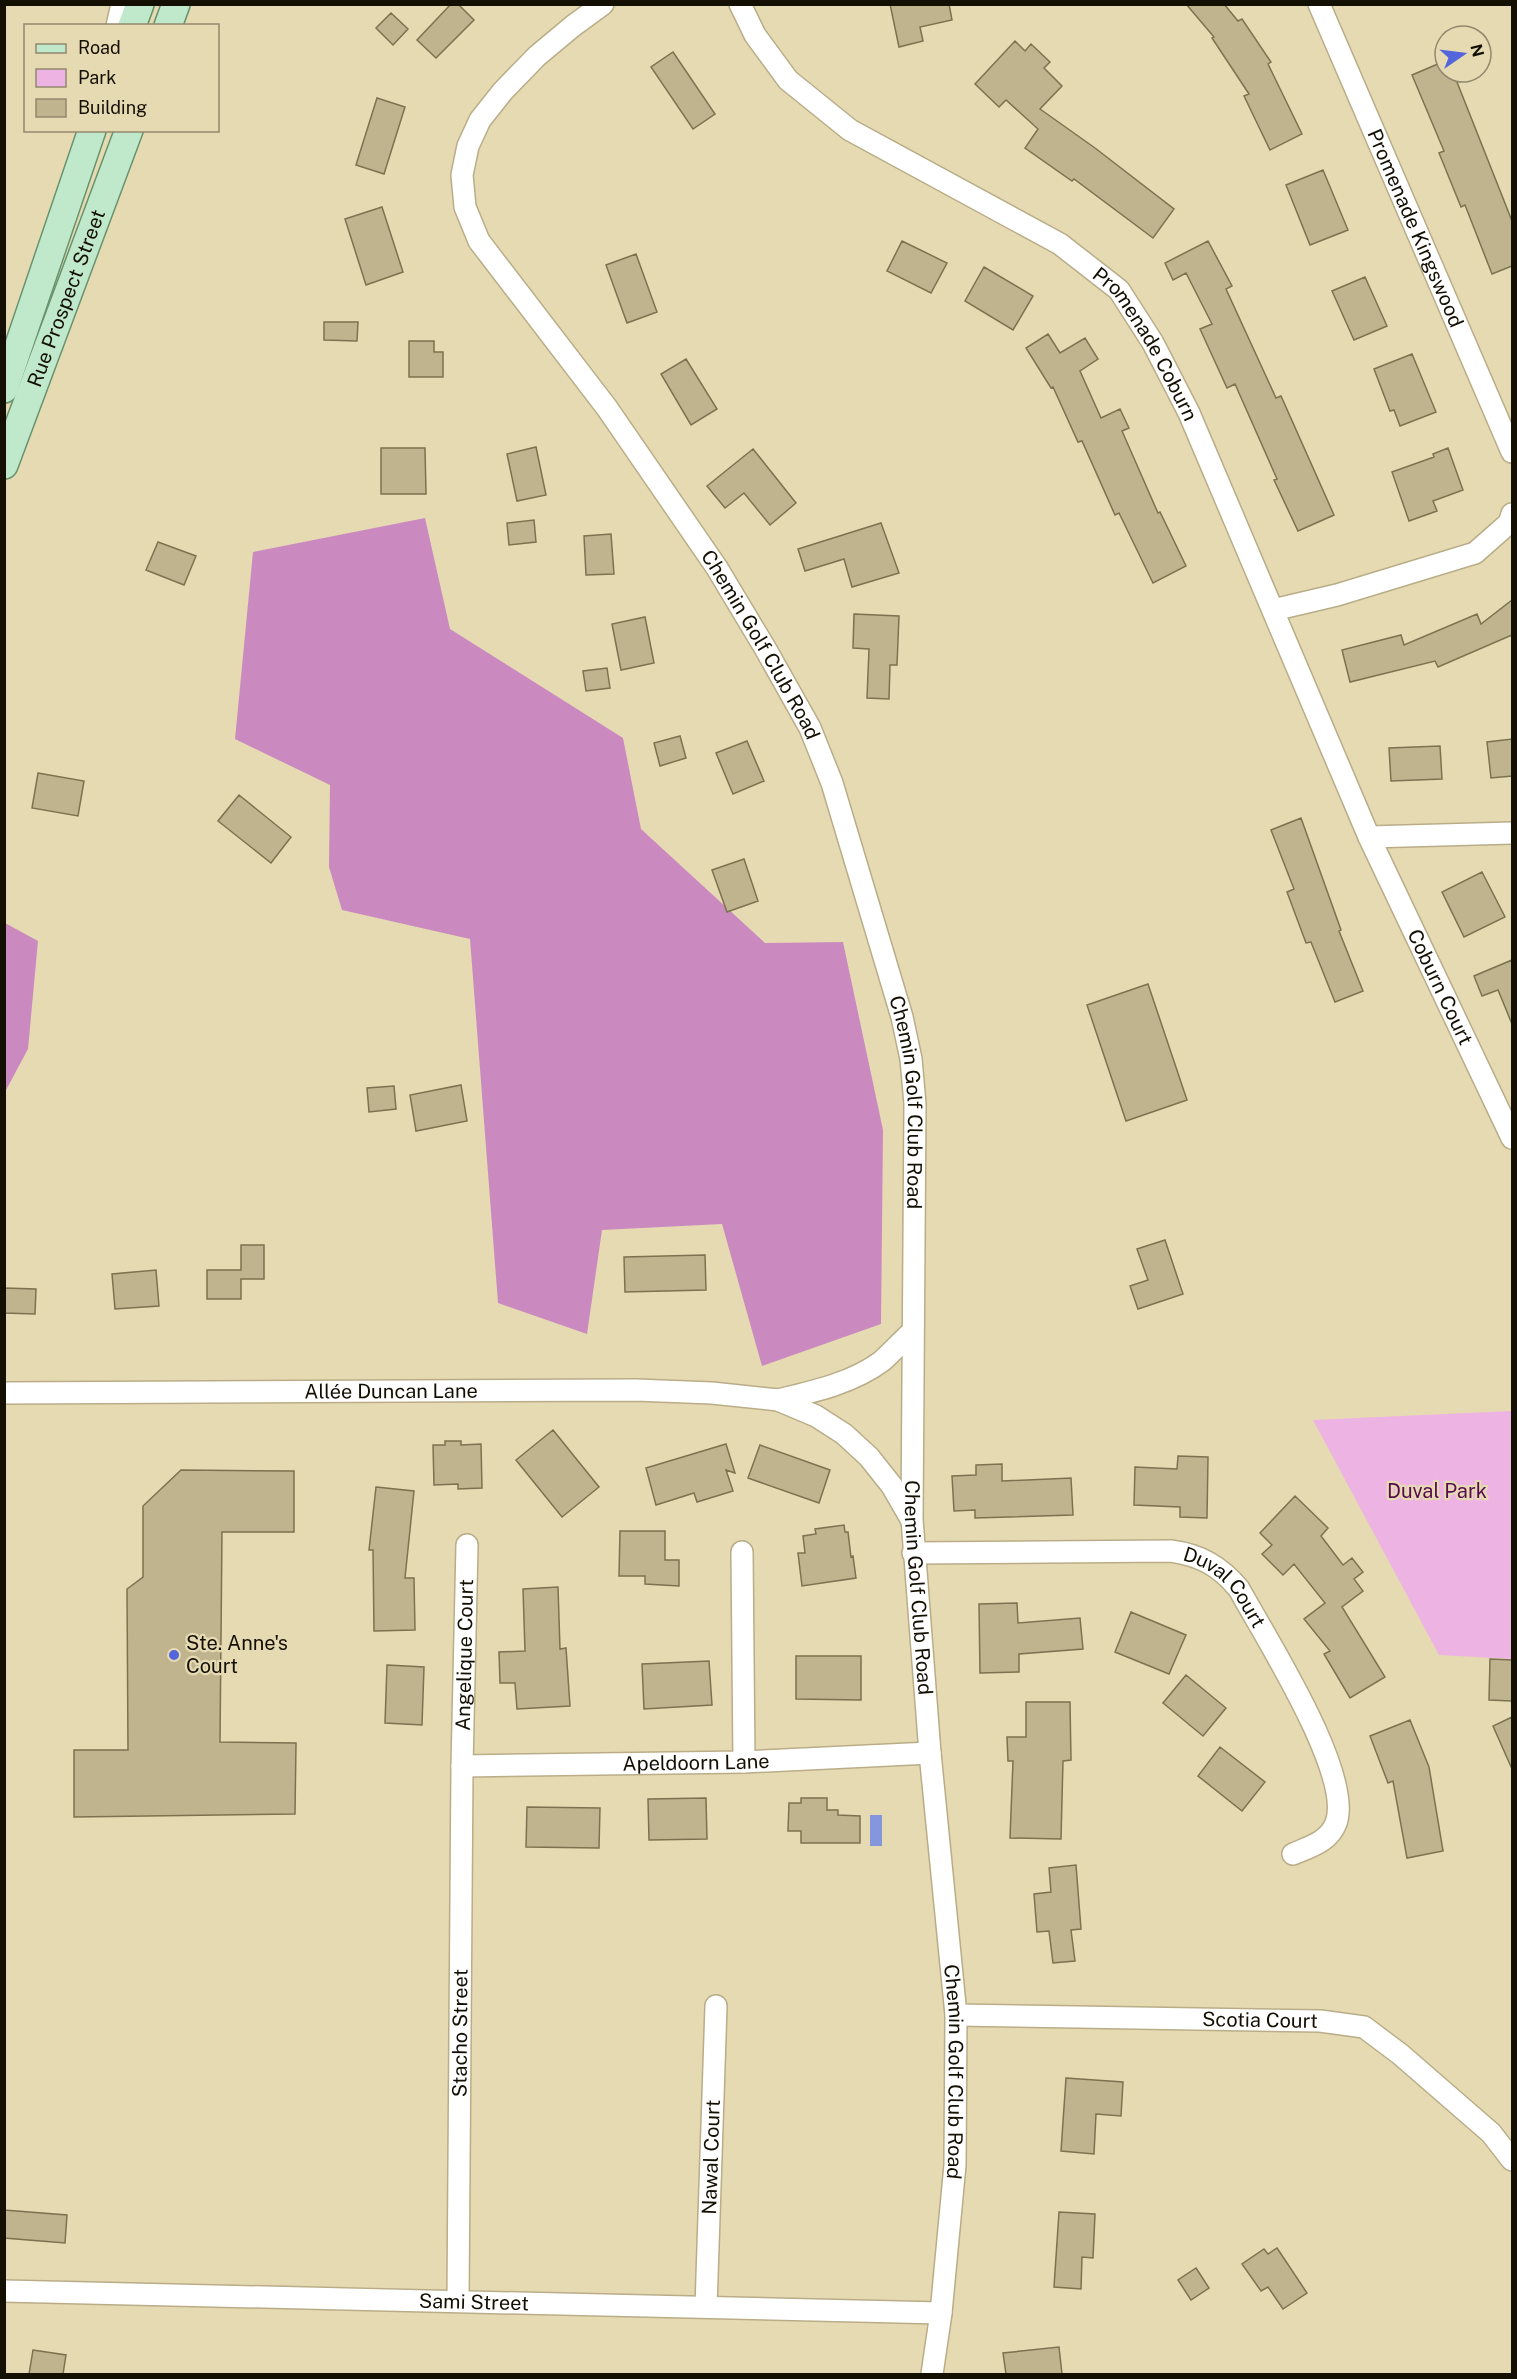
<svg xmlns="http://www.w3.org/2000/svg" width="1517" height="2379" font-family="'Public Sans',sans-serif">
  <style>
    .green { fill: #edb3e3 }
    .forest { fill: #ca8ac0 }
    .water { fill: #8496dc }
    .building { fill: #c0b48f; stroke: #7d724f; stroke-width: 1.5 }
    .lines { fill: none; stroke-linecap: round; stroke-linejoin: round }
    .minor-casing { stroke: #b9ad88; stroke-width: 24 }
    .major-casing { stroke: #68936f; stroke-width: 30 }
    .minor { stroke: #fff; stroke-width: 21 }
    .major { stroke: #c0e9cb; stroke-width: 27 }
    .poi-dot { fill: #5366dc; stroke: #e6dab3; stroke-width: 2 }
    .labels { text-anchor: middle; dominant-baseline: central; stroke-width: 4.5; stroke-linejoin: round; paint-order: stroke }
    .street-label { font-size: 20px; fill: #130f03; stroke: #e6dab3 }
    .park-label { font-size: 20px; fill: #580a51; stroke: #e6dab3 }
    .poi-label { font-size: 20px; fill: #130f03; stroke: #e6dab3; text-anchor: start }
  </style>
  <rect width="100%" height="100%" fill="#e6dab3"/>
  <path class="green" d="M1512,1411V1659L1439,1655L1313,1420Z"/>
  <path class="forest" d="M425,518L450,629L623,738L641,829L765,943L843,942L883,1130L881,1324L762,1366L722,1224L602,1230L587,1334L498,1303L470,939L342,910L329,867L330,785L235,739L253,552Z
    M5,923L38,941L28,1049L5,1092Z"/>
  <path class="water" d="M870,1815H882V1846H870Z"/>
  <path class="building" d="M451,4H458L474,20L436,58L417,40Z
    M890,4H949L952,20L920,27L923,41L899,47Z
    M1186,4H1224L1238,21L1242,19L1271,62L1268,64L1302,134L1270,150L1244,96L1249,94L1212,38L1214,37Z
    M391,13L408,29L393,45L376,28Z
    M1015,41L1025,51L1031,44L1050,62L1044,68L1062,86L1040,109L1095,148L1174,209L1153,238L1074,179L1072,181L1025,148L1038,129L1006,100L999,107L975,84Z
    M673,52L715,114L693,129L651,67Z
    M1445,61V72H1453L1512,221V266L1492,274L1465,205L1461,207L1439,153L1444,151L1412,75Z
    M377,98L405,107L384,174L356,165Z
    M1323,170L1348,230L1310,245L1286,185Z
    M382,207L403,272L366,285L345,219Z
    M902,241L947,263L931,293L887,271Z
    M1208,241L1232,286L1226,289L1276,398L1281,396L1334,515L1298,531L1274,480L1277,479L1235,384L1227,388L1200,329L1212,324L1186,273L1173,280L1165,263Z
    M636,254L657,312L627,323L606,265Z
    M984,267L1033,296L1013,330L965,301Z
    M1365,277L1387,326L1354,340L1332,291Z
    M324,322H358L357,341L324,340Z
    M1048,334L1060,353L1085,338L1098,359L1080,371L1101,418L1120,409L1129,428L1122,431L1158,513L1160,512L1186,566L1153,583L1119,513L1115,515L1082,441L1078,442L1053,387L1051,388L1026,348Z
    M409,341H434V352H443V377H409Z
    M1412,354L1436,412L1400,426L1394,410L1390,411L1374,369Z
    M686,359L717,409L691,425L661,374Z
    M536,447L546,495L517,501L507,454Z
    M381,448H425L426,494H381Z
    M1448,448L1463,490L1433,501L1437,511L1409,521L1392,472L1434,457L1433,454Z
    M753,449L796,503L770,525L744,493L725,508L707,486Z
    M534,520L536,542L509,545L507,523Z
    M881,523L899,573L852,587L844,559L805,571L798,549Z
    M611,534L614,574L586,575L584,536Z
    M158,542L196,556L184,585L146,570Z
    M1512,600V635L1438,667L1435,661L1350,682L1342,650L1401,635L1404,645L1477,614L1481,624Z
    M854,614L899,616L897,665H890L889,699L867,698L869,649L853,648Z
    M645,617L654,663L621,670L612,624Z
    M607,668L610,688L586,691L583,671Z
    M680,736L686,758L660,766L654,743Z
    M1512,739V776L1491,778L1487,742Z
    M747,741L764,781L733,794L716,753Z
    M1440,746L1442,779L1391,781L1389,748Z
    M38,773L84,781L78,816L32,808Z
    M239,795L291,837L271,863L218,821Z
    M1301,818L1341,930L1339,931L1363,991L1335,1002L1311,942L1306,943L1287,892L1294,889L1271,830Z
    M744,859L758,901L727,912L712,870Z
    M1482,872L1505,917L1464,937L1442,892Z
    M1512,960V1024L1498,990L1482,996L1474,976Z
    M1148,984L1187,1100L1126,1121L1087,1005Z
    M461,1085L467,1121L416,1131L410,1095Z
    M394,1086L396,1109L369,1112L367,1088Z
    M1165,1240L1183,1294L1138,1309L1130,1286L1148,1280L1137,1249Z
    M241,1245H264V1279H241V1299H207V1270H241Z
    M705,1255L706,1290L625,1292L624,1257Z
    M156,1270L159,1306L115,1309L112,1274Z
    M4,1288L36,1289L35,1314L4,1313Z
    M553,1430L599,1487L562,1517L516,1460Z
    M445,1441H461V1445L481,1444L482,1488L458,1489V1484L434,1485L433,1445H445Z
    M726,1444L735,1473L726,1470L733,1491L697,1502L694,1493L656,1505L646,1468Z
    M760,1445L830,1470L819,1503L748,1478Z
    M1178,1456L1208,1457L1207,1518L1180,1517V1507L1134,1505L1135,1467L1177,1469Z
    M1002,1464V1481L1071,1478L1073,1515L975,1518V1510L954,1511L952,1476L976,1475V1465Z
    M181,1470L294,1471V1532H222L220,1742L296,1743L295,1814L74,1817V1750H128L127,1589L143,1577V1506Z
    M376,1487L414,1491L405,1578H414L415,1630L374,1631L373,1550H369Z
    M1295,1496L1328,1528L1321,1536L1343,1565L1352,1558L1363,1572L1354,1579L1363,1591L1342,1607L1385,1677L1350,1698L1324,1654L1330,1651L1304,1619L1325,1603L1294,1564L1283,1575L1262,1554L1272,1545L1260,1533Z
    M844,1525L845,1532H848L851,1557L853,1556L856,1578L802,1586L798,1553H805L803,1536L816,1534L815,1529Z
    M620,1531H665V1560H679V1586L645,1584V1576H619Z
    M558,1587L560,1649L566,1648L570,1706L517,1709L515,1683H500L499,1652L525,1651L523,1589Z
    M1017,1603L1018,1623L1080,1618L1083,1649L1019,1654V1672L980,1673L979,1604Z
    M1131,1612L1186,1635L1169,1674L1115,1652Z
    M796,1656H861V1700L796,1699Z
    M1490,1659L1512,1660V1701L1489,1700Z
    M709,1661L712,1705L644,1709L642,1664Z
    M387,1665L424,1667L422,1725L385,1723Z
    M1186,1675L1226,1708L1203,1736L1163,1703Z
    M1026,1702H1070L1071,1760L1063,1761L1061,1839L1010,1838L1013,1761H1008L1007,1737H1026Z
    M1512,1717V1769L1493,1726Z
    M1410,1720L1429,1767L1443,1851L1407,1858L1393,1781L1388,1783L1370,1736Z
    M1220,1747L1265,1782L1242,1811L1198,1776Z
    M706,1798L707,1839L649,1840L648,1799Z
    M801,1798H827V1810H838V1815L860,1816V1843H801V1831H788L789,1803H801Z
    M527,1807L600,1808L599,1848L526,1847Z
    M1076,1865L1081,1929L1071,1930L1075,1961L1053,1963L1049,1931L1037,1932L1034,1894L1051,1892L1049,1868Z
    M1066,2078L1123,2082L1121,2116L1096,2114L1094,2154L1061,2151Z
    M4,2210L67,2215L65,2243L4,2238Z
    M1059,2212L1095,2214L1093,2258L1082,2257L1081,2289L1054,2287Z
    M1277,2248L1307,2293L1283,2309L1268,2287L1261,2291L1242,2264L1264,2249L1268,2254Z
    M1196,2268L1209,2288L1191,2300L1178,2280Z
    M1059,2347L1062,2374H1006L1003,2353Z
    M33,2350L66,2355L63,2374H29Z"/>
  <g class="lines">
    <defs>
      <g id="minor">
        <path id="s1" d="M603,4L573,26L537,56L503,91L480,120L468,146L462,175L465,207L479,241L607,408L717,568L765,648L810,728L832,783L902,1017L911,1059L915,1104L912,1519L930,1753L956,2015L955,2165L941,2313L932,2374"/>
        <path id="s2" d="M740,4L755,35L788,80L850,130L1060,244L1119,290L1153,343L1189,413L1369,837L1512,1138"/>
        <path id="s3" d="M1319,4L1512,452"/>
        <path d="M117,26L122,4"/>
        <path d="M1273,610L1337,595L1475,553L1509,523L1512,514"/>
        <path d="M1369,837L1512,833"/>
        <path id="s4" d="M4,1393L636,1390L712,1393L778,1400L816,1416L844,1434L869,1457L892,1486L911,1519"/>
        <path d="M778,1400C812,1392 853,1383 882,1361C892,1352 902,1341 912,1332"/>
        <path d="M742,1552L744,1762"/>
        <path id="s5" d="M913,1553L1171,1551C1200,1555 1220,1566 1239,1589C1264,1635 1354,1775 1336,1823C1329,1842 1309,1847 1293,1854"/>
        <path id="s6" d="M462,1766L744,1762L930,1753"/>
        <path id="s7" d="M956,2015L1320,2021L1364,2027L1400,2054L1491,2133L1512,2160"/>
        <path id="s8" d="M4,2291L941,2313"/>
        <path id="s9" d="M458,2300L462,1766L467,1545"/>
        <path id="s10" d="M706,2307L716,2006"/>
      </g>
      <g id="major">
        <path d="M132,26L140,4"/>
        <path d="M168,26L176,4"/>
        <path d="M4,389L92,130"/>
        <path id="s11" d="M4,465L129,130"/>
      </g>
    </defs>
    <use href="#minor" class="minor-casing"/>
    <use href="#major" class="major-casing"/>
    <use href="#minor" class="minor"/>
    <use href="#major" class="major"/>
  </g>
  <circle class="poi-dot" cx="174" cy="1655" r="6"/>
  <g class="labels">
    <g class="street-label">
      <text stroke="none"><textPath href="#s3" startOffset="244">Promenade Kingswood</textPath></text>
      <text stroke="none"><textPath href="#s11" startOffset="178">Rue Prospect Street</textPath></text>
      <text stroke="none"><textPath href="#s2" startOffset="543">Promenade Coburn</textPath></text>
      <text stroke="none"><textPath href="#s1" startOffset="790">Chemin Golf Club Road</textPath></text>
      <text stroke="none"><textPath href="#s2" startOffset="1252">Coburn Court</textPath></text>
      <text stroke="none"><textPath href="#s1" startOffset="1276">Chemin Golf Club Road</textPath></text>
      <text stroke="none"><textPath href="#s4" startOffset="387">Allée Duncan Lane</textPath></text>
      <text stroke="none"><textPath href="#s1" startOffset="1762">Chemin Golf Club Road</textPath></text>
      <text stroke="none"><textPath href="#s5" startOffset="326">Duval Court</textPath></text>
      <text stroke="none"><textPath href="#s9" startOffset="645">Angelique Court</textPath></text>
      <text stroke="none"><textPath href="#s6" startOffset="234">Apeldoorn Lane</textPath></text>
      <text stroke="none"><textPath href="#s7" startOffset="304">Scotia Court</textPath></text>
      <text stroke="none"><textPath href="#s9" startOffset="267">Stacho Street</textPath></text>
      <text stroke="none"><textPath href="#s1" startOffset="2248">Chemin Golf Club Road</textPath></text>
      <text stroke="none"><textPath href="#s10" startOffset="150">Nawal Court</textPath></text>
      <text stroke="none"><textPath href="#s8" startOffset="470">Sami Street</textPath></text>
    </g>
    <g class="park-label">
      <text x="1437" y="1491">Duval Park</text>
    </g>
    <g class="poi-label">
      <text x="186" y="1643">Ste. Anne's<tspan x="186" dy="23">Court</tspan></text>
    </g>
  </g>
  <rect width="1517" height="2379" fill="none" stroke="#130f03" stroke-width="12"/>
  <rect x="24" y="24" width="195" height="108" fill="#e6dab3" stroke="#92896d" stroke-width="1.5"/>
  <rect x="36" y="44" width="30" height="9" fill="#c0e9cb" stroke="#92896d" stroke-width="1.5"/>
  <text x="78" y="54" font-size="18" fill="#130f03">Road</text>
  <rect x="36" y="69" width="30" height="18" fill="#edb3e3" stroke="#92896d" stroke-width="1.5"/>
  <text x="78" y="84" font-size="18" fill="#130f03">Park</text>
  <rect x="36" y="99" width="30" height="18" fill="#c0b48f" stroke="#92896d" stroke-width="1.5"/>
  <text x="78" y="114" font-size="18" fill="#130f03">Building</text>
  <g transform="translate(1463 54) rotate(76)"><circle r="28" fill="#e6dab3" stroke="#92896d" stroke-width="1.5"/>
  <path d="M0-4.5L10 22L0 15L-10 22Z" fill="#5366dc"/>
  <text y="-9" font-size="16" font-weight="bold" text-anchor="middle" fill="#130f03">N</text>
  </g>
</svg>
